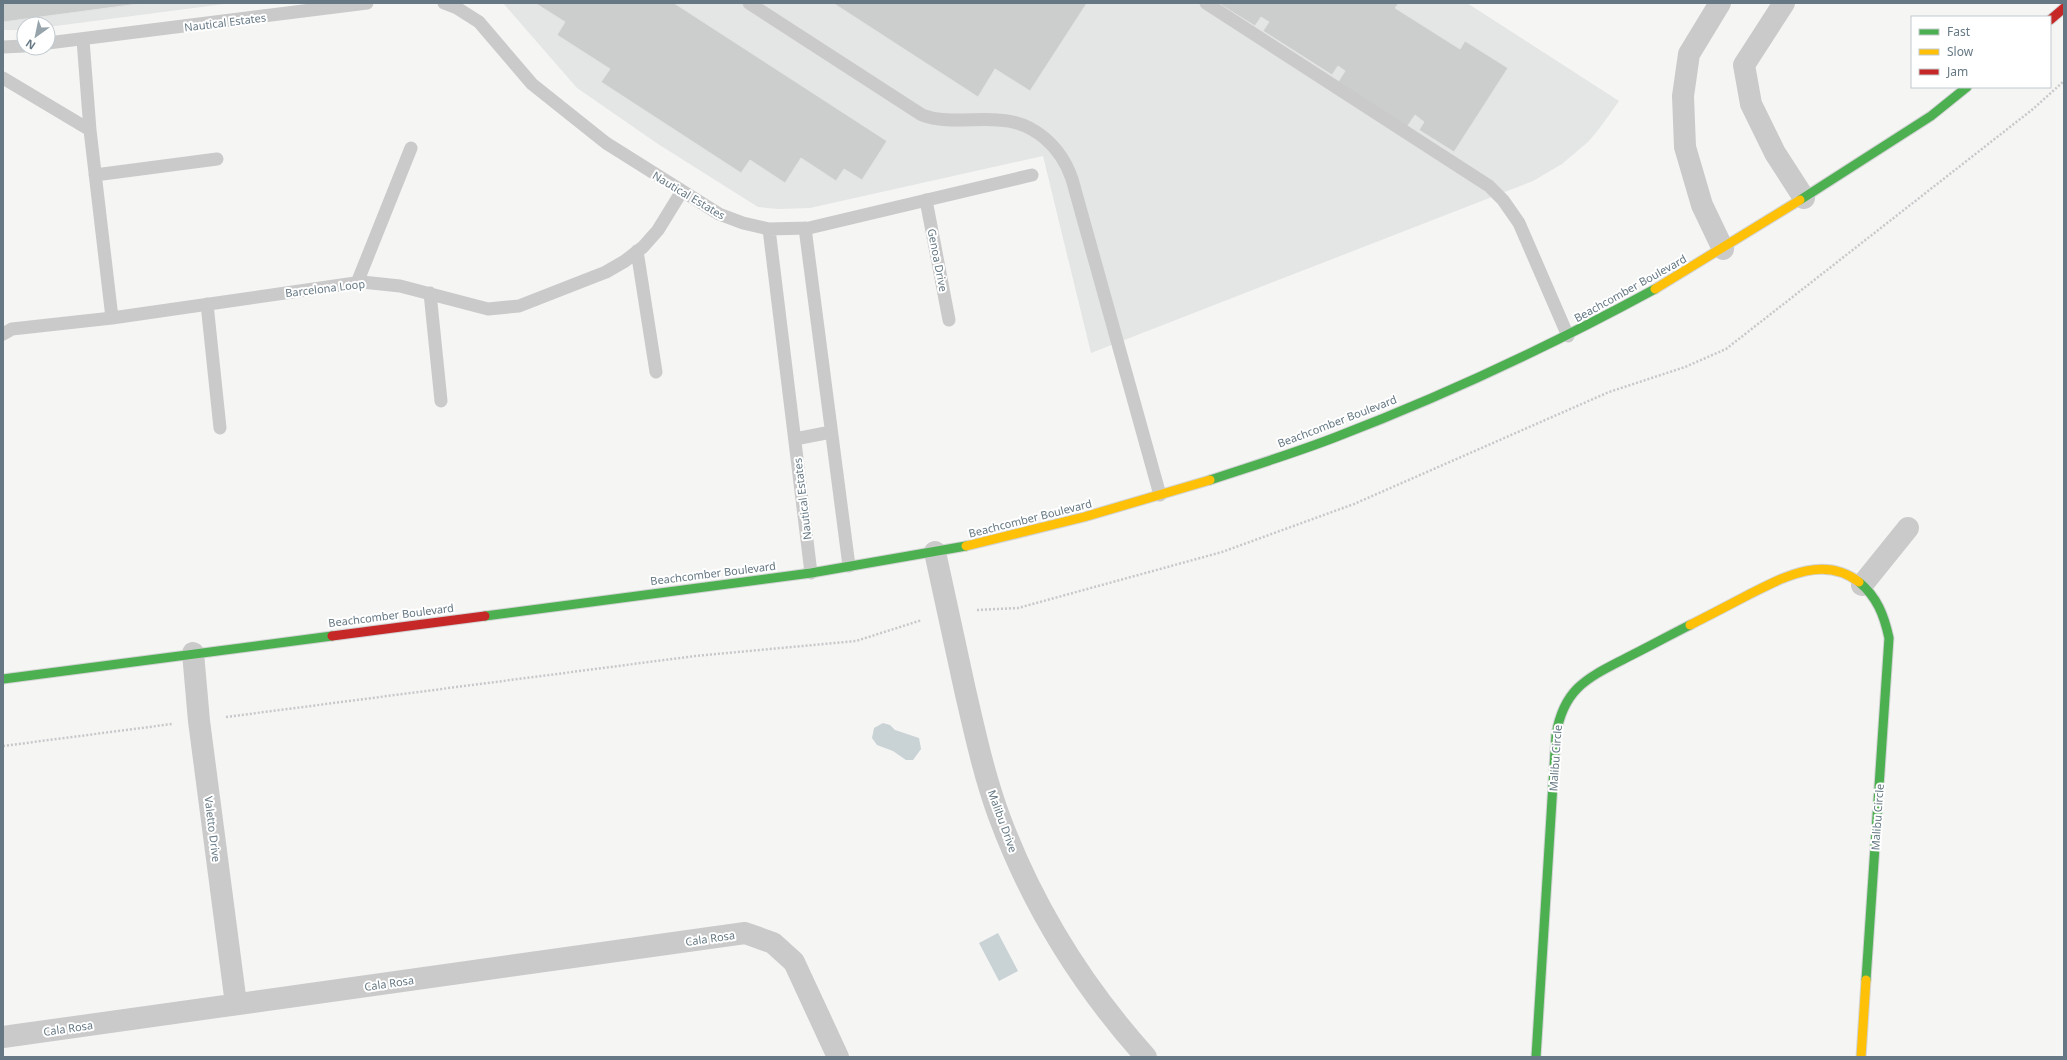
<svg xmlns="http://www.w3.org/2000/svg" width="2067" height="1060" font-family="'Noto Sans',sans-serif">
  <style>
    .built { fill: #e4e5e5 }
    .water { fill: #c9d2d4 }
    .building { fill: #cccece; stroke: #e4e4e4 }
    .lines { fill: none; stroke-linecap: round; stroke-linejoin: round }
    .fast-casing { stroke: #d2d3d4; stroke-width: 11 }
    .slow-casing { stroke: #d2d3d4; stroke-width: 11 }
    .jam-casing { stroke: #d2d3d4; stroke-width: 11 }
    .path { stroke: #c6c8c9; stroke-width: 2.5; stroke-dasharray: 2 2; stroke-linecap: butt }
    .lane { stroke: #cacacb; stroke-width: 13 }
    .street { stroke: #cacacb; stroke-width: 22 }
    .fast { stroke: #4caf50; stroke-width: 9 }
    .slow { stroke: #ffc107; stroke-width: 9 }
    .jam { stroke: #c62828; stroke-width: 9 }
    .labels { text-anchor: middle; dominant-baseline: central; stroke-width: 4; stroke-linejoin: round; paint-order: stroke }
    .street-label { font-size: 11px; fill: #657884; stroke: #fff }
  </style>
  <rect width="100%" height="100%" fill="#f5f5f4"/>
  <path class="built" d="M3,3H232L48,27V24H24V30H3Z
    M503,3H1467L1619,101L1599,129L1588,142L1562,164L1533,181L1091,353L1043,156L810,208L778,209L758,207L658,144L577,88Z"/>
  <path class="water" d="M883,723L890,725L895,730L919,738L921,749L913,760H906L893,751L877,745L872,738L874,728Z
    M998,933L1018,971L999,981L979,943Z"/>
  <path class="building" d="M3,3H145L3,22Z
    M535,3H674L887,141L862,180L844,169L836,181L801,158L785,183L750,160L741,173L601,82L610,69L557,35L565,22Z
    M833,3H1087L1030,91L995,69L978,97Z
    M1218,3H1399L1395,8L1460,49L1465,41L1508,68L1454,152L1419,130L1424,122L1415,115L1407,127L1338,82L1345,71L1338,66L1332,75L1263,31L1269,22L1261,17L1255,26Z"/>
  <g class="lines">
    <defs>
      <path id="fast" d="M1800,200L1931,116L1967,87
        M1210,480C1252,466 1295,453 1336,437C1446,395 1552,345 1655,289
        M1859,582C1877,597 1884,615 1889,638L1866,980
        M485,616L811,573L966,546
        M3,679L332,636
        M1536,1057L1556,735C1564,686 1590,677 1630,656C1650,646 1670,635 1690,625"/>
      <path id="slow" d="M1655,289L1800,200
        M966,546L1084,517L1210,480
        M1690,625C1710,615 1729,605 1748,595C1782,578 1823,554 1859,582
        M1861,1057L1866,980"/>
      <path id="jam" d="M2050,20L2064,8
        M332,636L485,616"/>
    </defs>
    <use href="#fast" class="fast-casing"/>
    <use href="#slow" class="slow-casing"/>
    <use href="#jam" class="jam-casing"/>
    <path class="path" d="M977,610L1018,608L1222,552L1354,504L1609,392L1685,367L1726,349L2033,109L2064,81
      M226,717L695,656L856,641L922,620
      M3,746L172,724"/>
    <path class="lane" d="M444,3L457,8L479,22L532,84L606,143L719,214L743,223L769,229L809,228L1032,175
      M749,3L922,115C946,124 973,118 998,120C1034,121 1061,147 1072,179L1160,495
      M1206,3L1489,186L1503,200L1519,223L1568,336
      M83,40L90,130L112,318L362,282L400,286L488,309L519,306L606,272L625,261L643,247L658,230L682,191
      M48,43L367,3
      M3,47L24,46
      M3,78L90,130
      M95,175L217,159
      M926,200L949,320
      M805,228L849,566
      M769,229L811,573
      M637,251L656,372
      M357,283L411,148
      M430,293L441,401
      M207,304L220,428
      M3,334L12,329L112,318
      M795,439L831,432"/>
    <path class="street" d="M1720,3L1689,54L1683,96L1685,147L1702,205L1723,249
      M1784,3L1744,65L1751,104L1775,153L1804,198
      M935,552C945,598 955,644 965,690C975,733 984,775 999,816C1032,905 1083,987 1146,1057
      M1862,585L1908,528
      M193,653L199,721L236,1004
      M3,1037L745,933L773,943L794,962L838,1057"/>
    <use href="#fast" class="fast"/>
    <use href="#slow" class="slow"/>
    <use href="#jam" class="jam"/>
  </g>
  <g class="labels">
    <g class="street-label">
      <text transform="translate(225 22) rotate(-7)">Nautical Estates</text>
      <text transform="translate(689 195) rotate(31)">Nautical Estates</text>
      <text transform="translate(938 260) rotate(79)">Genoa Drive</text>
      <text transform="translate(325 288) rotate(-7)">Barcelona Loop</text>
      <text transform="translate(1630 288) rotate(-29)">Beachcomber Boulevard</text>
      <text transform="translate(1337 421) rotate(-21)">Beachcomber Boulevard</text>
      <text transform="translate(802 499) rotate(-97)">Nautical Estates</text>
      <text transform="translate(1030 518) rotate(-14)">Beachcomber Boulevard</text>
      <text transform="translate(713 573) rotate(-7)">Beachcomber Boulevard</text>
      <text transform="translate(391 615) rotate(-7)">Beachcomber Boulevard</text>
      <text transform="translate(1555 758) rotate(-86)">Malibu Circle</text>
      <text transform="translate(1877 817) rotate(-86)">Malibu Circle</text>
      <text transform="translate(1003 821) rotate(70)">Malibu Drive</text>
      <text transform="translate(213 829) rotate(83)">Valetto Drive</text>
      <text transform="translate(710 938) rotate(-8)">Cala Rosa</text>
      <text transform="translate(389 983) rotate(-8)">Cala Rosa</text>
      <text transform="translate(68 1028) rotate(-8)">Cala Rosa</text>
    </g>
  </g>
  <rect width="2067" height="1060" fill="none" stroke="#657884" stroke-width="8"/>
  <rect x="1911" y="16" width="140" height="72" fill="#ffffff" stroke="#c1c9ce"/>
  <rect x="1919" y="29" width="20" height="6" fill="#4caf50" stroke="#c1c9ce"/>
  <text x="1947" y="36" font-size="12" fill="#657884">Fast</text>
  <rect x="1919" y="49" width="20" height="6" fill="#ffc107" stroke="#c1c9ce"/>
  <text x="1947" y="56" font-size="12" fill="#657884">Slow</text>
  <rect x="1919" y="69" width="20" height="6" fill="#c62828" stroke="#c1c9ce"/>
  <text x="1947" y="76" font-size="12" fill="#657884">Jam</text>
  <g transform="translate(36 36) rotate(213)"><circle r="19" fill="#ffffff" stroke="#c1c9ce"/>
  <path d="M0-3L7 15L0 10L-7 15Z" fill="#97a4ab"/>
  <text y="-6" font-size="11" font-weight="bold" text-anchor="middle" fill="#657884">N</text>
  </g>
</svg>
